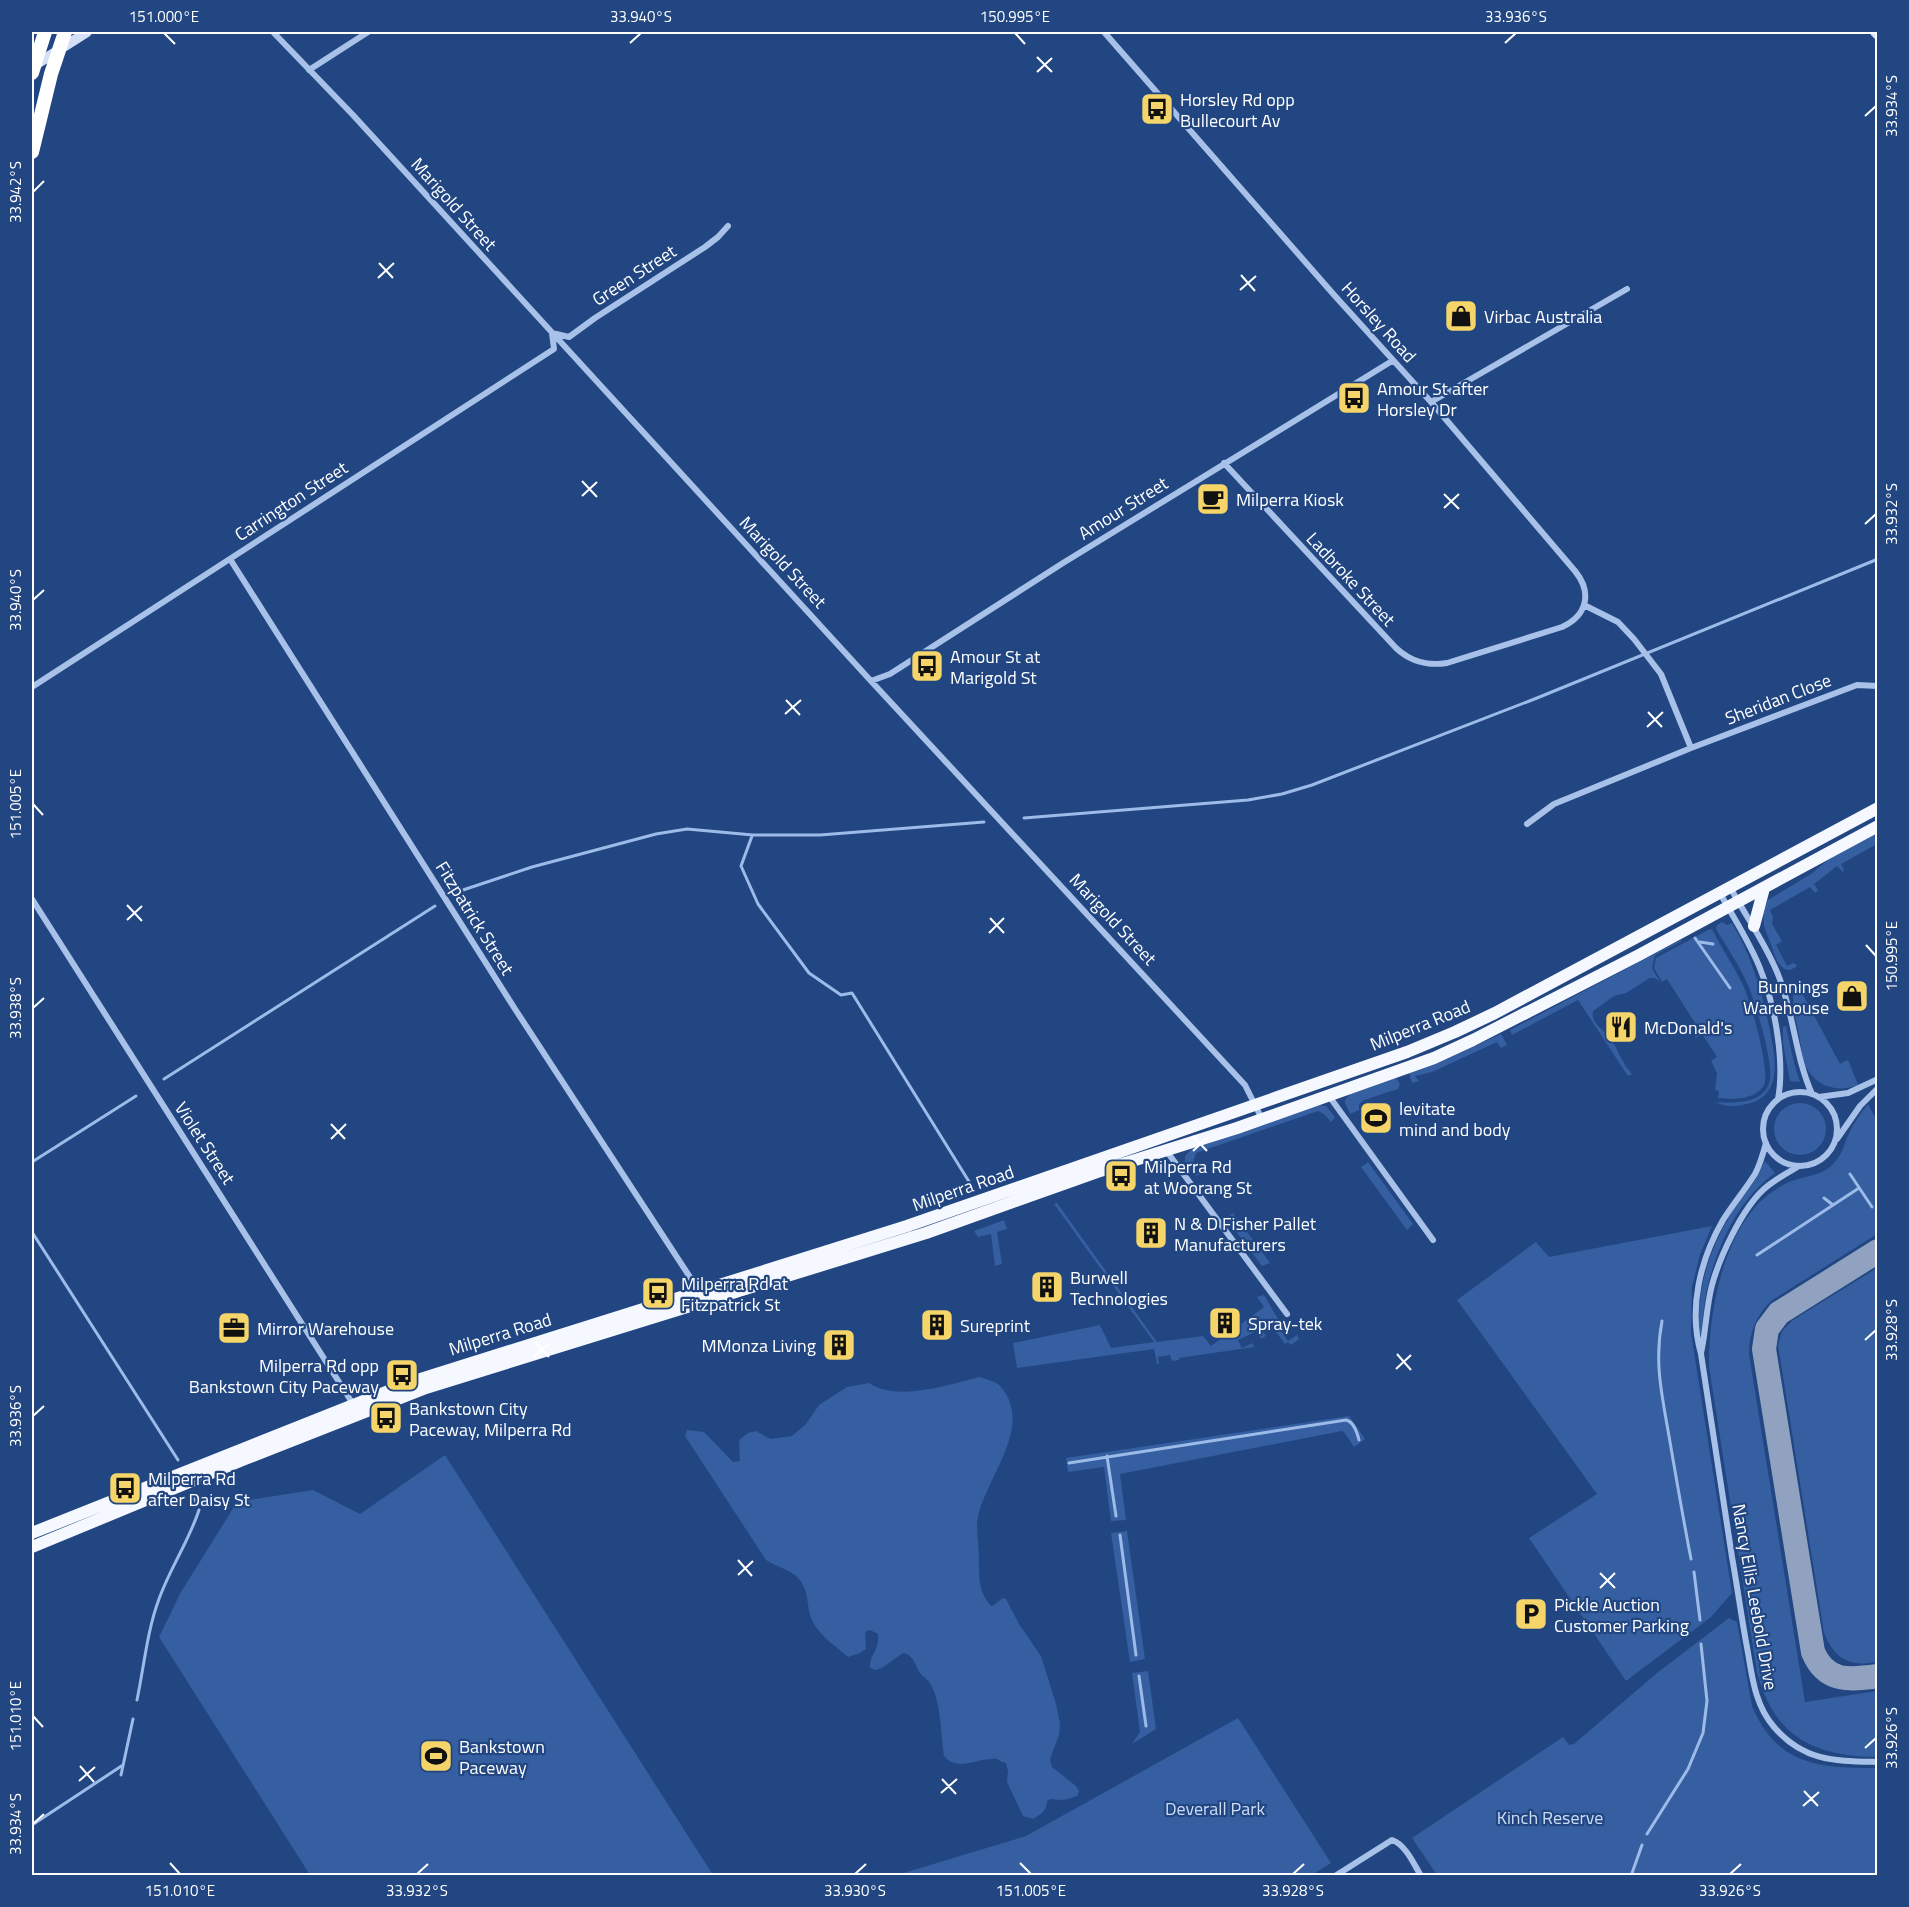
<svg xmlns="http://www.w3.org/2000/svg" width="1909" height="1907" font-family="'Titillium Web',sans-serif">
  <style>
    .green { fill: #355fa0 }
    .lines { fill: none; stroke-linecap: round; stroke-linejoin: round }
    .stream { stroke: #9cbbe9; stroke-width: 3 }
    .taxiway { stroke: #90a2c0; stroke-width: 24 }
    .minor { stroke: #a8c1e8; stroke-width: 6 }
    .secondary { stroke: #d3e0f7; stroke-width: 10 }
    .trunk { stroke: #f5f8fe; stroke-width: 12 }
    .motorway { stroke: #fff; stroke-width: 14 }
    .ticks { fill: none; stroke: #fff; stroke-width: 2 }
    .labels { text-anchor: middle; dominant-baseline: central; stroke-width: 4.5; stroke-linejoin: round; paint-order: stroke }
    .poi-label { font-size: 18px; fill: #fff; stroke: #214682; text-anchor: start }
    .street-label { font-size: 18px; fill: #fff; stroke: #214682 }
    .park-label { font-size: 18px; fill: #ccddf6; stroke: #214682 }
    .neatline { fill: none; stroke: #fff; stroke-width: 2 }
    .ticks-label { font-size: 15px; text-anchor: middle; fill: #fff }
  </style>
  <rect width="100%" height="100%" fill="#214682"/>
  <path class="green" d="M1877,833V844L1841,864L1844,870L1843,872L1837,866L1814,884L1818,890L1815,893L1810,887L1770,910L1773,917L1772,924L1782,941L1776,945L1787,966L1793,963L1797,965L1796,967L1790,970L1784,969L1777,961L1764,926L1763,911L1768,900L1811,874L1829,859Z
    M1722,922L1727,925L1732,923C1751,955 1761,989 1769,1026C1774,1052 1785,1092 1751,1103C1741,1106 1725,1108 1716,1102C1731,1103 1752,1104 1764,1092C1767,1089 1769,1084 1770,1080C1773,1061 1755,999 1746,981C1738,963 1726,946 1716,929L1717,925Z
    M1710,929L1713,931C1722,949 1733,965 1742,983C1750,998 1771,1072 1764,1085C1756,1100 1732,1100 1718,1098L1719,1091L1715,1090L1717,1073L1711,1061L1717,1057L1702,1034L1696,1038L1693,1033L1699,1029L1667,979L1662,982L1654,968L1656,958Z
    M1681,940L1682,941L1655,955L1652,968L1660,982L1655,978H1650L1626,993L1614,996L1593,1011C1591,1024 1603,1029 1610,1038C1616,1046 1619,1055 1624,1063C1626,1068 1629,1069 1632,1074L1628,1076L1578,1000L1512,1035L1510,1030Z
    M1804,984L1808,987L1801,991L1840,1064L1847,1060L1849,1062L1858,1085C1838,1093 1816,1087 1806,1067C1802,1057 1801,1045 1799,1035C1796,1019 1791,1004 1794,989Z
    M1786,1026L1794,1063L1800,1082L1790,1081L1783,1043V1027Z
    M1501,1034L1507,1045L1501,1048L1497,1042L1432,1072L1415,1076L1419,1081L1412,1083L1409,1073L1449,1058Z
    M1396,1078L1400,1084L1398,1089L1364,1100L1359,1104V1110L1350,1114L1345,1103V1100L1351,1093Z
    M1774 1129a26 26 0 1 1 52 0a26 26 0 1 1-52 0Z
    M1868,1104L1877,1121V1234L1771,1301C1756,1316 1749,1333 1749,1354L1805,1702L1877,1691V1757C1814,1756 1774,1737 1757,1672L1709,1367C1708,1313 1724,1225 1772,1192C1778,1188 1785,1183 1792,1181C1805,1176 1819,1176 1830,1167C1842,1157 1844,1144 1850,1131C1855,1121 1861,1113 1868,1104Z
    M1317,1105L1326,1106L1335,1117L1334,1119L1331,1122L1324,1114L1318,1111L1196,1153L1193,1162L1201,1174L1196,1176L1185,1162V1156L1192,1149Z
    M1765,1161L1775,1173C1737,1200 1716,1249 1706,1293C1703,1309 1703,1325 1700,1340C1695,1294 1708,1251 1732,1212C1739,1201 1747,1192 1754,1182C1759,1175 1761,1168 1765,1161Z
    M1368,1162L1413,1224L1407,1230L1361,1167Z
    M1057,1203L1157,1342L1203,1336L1211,1346L1264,1307L1257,1297L1264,1295C1270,1304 1276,1319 1283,1324L1280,1329L1288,1341L1297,1335L1299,1339L1291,1345L1288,1342L1285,1344L1266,1318L1258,1324L1266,1336L1261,1339L1257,1331L1238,1340L1242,1348L1252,1343L1254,1347L1179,1358V1360L1172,1361L1170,1355L1158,1357L1159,1364H1157L1154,1349L1017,1368L1013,1343L1100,1325L1111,1348L1154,1342L1054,1204Z
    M1233,1213L1270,1263L1262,1266L1226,1218Z
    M1004,1220L1007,1229L997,1232L1002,1264L995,1266L991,1234L978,1237L974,1231Z
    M1712,1226L1700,1255L1692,1287L1691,1333L1732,1593L1711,1617L1626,1681L1529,1538L1597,1494L1457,1300L1536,1242L1549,1257Z
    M1877,1268V1662C1849,1667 1835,1659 1824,1633L1778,1345L1782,1331L1793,1320Z
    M979,1377C985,1379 996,1381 1000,1386C1033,1422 992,1471 980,1509C974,1526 979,1541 979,1558C979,1576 978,1592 991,1606L994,1605L1003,1598L1006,1599L1019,1624L1041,1656L1056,1704L1060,1724L1059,1735L1050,1759L1052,1767L1076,1786L1079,1791L1077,1796C1071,1798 1066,1800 1060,1800C1054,1800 1052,1798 1047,1801C1047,1811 1041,1814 1033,1819L1023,1816L1007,1782L1008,1771L1006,1763C1005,1763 998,1760 997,1759C979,1757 958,1773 944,1756C941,1736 941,1700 930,1683C927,1679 923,1677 920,1673C915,1665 914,1655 903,1653L882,1668L875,1670L870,1668C869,1654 880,1651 878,1634L870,1630L865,1632L866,1649L860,1653L848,1657C836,1646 819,1636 812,1620C806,1608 810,1592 799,1579C790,1569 777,1567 766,1560L685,1436L687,1430L704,1432L733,1462L740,1461L739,1440L748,1433L756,1431L770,1439L792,1436L806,1424L819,1405L847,1387L869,1383C897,1402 948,1385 979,1377Z
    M1349,1416L1365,1439L1354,1447L1344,1432L1342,1431L1120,1474L1126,1520L1111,1521L1104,1467L1068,1472L1066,1458Z
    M445,1455L713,1875H310L159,1637L181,1592L237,1502L313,1490L360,1514Z
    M1127,1531L1145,1659L1130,1662L1111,1533Z
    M1729,1618L1737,1622L1752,1706C1777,1766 1820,1768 1877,1768V1875H1437L1412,1838L1563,1737L1569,1745L1574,1744L1657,1673Z
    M1148,1671L1156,1729L1132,1744L1140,1732L1132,1673Z
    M1238,1718L1331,1863L1312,1875H897L1026,1836Z"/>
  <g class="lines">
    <path class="stream" d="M1024,818L1248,800L1282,794L1312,785L1537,698L1878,559
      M752,836L741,866L758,904L809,973L841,995L852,993L973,1188
      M460,891L532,867L656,834L687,829L753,835H820L984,822
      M1695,938L1730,988
      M1700,942L1713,944
      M164,1079L435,906
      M32,1162L136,1096
      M1850,1174L1872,1207
      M1824,1198L1833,1205
      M32,1232L178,1460
      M1757,1255L1859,1188
      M1662,1321C1654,1363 1662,1395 1669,1436C1676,1477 1683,1518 1691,1559
      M1107,1456L1116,1516
      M1069,1463L1346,1420C1354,1422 1357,1432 1359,1440
      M193,1496L197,1504
      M1120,1535L1136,1655
      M1694,1572L1700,1620
      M1139,1676L1146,1726
      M137,1700C144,1667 147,1631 159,1599C170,1568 189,1541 199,1510
      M121,1775L133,1719
      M32,1825L123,1765
      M1647,1834L1688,1769L1703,1733L1707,1701L1701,1644
      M1631,1876L1642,1845"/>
    <path class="taxiway" d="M1878,1251L1779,1313L1767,1329L1764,1349L1813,1652C1826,1683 1850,1680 1878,1676"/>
    <path class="minor" d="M273,32L353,115L871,681L1245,1085L1262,1119
      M1104,32L1335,296L1431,402L1575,571C1592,592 1588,615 1562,627L1447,663C1427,666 1411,662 1396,648L1224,463
      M309,70L368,32
      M1431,402L1627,289
      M230,559L515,1009L699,1291
      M1584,605L1618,622L1634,639L1661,674L1691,748
      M871,681L890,674L1063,563L1392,361
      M32,687L554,349L552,333L569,337L595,318L705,247L718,237L728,226
      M1527,824L1554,804L1691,748L1857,685L1878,686
      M1730,887C1746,917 1767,945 1779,977C1794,1015 1795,1056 1812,1094
      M1720,893C1734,919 1751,944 1761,971C1775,1006 1785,1062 1778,1099
      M32,899L353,1404
      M1763 1129a37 37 0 1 1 74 0a37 37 0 1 1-74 0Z
      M1329,1096L1433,1240
      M1819,1097L1848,1093L1878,1079
      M1837,1139L1860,1106L1878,1088
      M1766,1143C1763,1154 1760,1165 1755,1174C1745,1190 1733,1204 1723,1220C1700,1260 1688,1309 1701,1354C1711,1422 1722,1489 1732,1557C1737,1585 1741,1614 1746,1642C1752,1672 1753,1703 1774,1727C1804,1762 1836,1761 1878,1762
      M1165,1149L1287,1314
      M1701,1353C1706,1331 1706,1308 1712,1285C1720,1256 1742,1209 1764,1189C1774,1180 1787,1173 1799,1166
      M1335,1876L1392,1840C1405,1844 1414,1864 1421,1876"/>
    <path class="secondary" d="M1875,32L1878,35
      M32,67L87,32"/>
    <path class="trunk" d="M1754,926L1764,888
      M32,1533L411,1382L907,1226L1407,1052L1455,1032L1495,1013L1878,808
      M32,1547L245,1459L426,1388L926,1233L1097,1172L1237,1128L1434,1058L1473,1040L1639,955L1878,826"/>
    <path class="motorway" d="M32,73L45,32
      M32,152L51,74L65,32"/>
  </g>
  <path class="ticks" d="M164,33L175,44M1015,33L1025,44M630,43L641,33M1505,43L1516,33M1037,57L1052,72M1037,72L1052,58M1865,116L1876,106M33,192L44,181M379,263L393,278M1241,275L1255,291M378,278L394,263M1240,290L1256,276M582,481L597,497M1444,494L1459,509M582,496L597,482M1444,508L1459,494M1865,524L1876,514M33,600L44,590M786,700L800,715M1648,712L1662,727M785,714L801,700M1647,727L1663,712M33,804L43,815M127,905L142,921M990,918L1004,933M127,920L142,906M989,933L1004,918M1866,945L1876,956M33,1008L44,998M331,1124L345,1139M1193,1136L1207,1151M331,1139L346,1124M1193,1151L1208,1137M1865,1340L1876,1330M535,1342L549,1357M1397,1354L1411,1370M534,1357L549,1343M1396,1369L1411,1355M33,1416L44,1406M738,1560L752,1576M1600,1573L1615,1588M738,1575L753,1561M1600,1588L1615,1573M33,1716L43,1727M1865,1748L1876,1738M80,1766L94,1782M942,1779L956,1794M79,1781L95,1767M1804,1791L1818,1806M941,1793L957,1779M1803,1806L1819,1792M33,1824L44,1814M170,1863L180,1874M1020,1863L1031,1874M417,1874L428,1864M855,1874L866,1864M1293,1874L1304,1864M1730,1874L1741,1864"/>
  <defs>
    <symbol id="bus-square" viewBox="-11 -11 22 22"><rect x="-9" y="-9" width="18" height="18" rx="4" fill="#f5d56a" stroke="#214682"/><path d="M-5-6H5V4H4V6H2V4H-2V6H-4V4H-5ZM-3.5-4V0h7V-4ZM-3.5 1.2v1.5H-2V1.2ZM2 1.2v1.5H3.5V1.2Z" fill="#111"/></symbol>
    <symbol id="shop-square" viewBox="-11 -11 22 22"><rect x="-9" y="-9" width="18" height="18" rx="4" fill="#f5d56a" stroke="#214682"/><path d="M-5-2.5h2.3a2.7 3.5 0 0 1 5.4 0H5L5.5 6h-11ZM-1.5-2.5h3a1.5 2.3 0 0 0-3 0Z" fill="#111"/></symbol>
    <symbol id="cafe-square" viewBox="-11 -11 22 22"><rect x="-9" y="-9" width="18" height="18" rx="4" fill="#f5d56a" stroke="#214682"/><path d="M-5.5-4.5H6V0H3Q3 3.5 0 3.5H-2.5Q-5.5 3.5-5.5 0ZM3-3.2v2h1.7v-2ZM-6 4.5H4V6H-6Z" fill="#111"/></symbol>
    <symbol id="restaurant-square" viewBox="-11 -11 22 22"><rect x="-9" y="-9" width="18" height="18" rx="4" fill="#f5d56a" stroke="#214682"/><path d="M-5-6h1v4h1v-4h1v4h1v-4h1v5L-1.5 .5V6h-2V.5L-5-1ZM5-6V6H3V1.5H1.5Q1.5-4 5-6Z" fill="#111"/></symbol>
    <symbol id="stadium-square" viewBox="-11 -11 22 22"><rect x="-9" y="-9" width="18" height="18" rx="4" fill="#f5d56a" stroke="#214682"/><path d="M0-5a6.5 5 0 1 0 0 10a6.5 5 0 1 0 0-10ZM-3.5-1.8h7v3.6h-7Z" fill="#111"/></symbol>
    <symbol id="building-square" viewBox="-11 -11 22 22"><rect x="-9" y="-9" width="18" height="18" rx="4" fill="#f5d56a" stroke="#214682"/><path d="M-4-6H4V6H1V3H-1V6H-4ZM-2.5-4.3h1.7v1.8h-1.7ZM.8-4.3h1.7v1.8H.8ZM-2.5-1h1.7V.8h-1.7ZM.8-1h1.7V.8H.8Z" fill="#111"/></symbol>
    <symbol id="office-square" viewBox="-11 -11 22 22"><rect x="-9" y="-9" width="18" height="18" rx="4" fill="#f5d56a" stroke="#214682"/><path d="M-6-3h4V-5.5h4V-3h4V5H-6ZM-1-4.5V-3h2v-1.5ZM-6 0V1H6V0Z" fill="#111"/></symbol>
    <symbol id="parking-square" viewBox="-11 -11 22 22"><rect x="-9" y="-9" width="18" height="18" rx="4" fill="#f5d56a" stroke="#214682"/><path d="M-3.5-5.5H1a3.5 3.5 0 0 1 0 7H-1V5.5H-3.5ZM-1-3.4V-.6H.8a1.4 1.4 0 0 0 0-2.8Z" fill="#111"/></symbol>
  </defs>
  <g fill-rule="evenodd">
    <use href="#bus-square" x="1138" y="90" width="38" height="38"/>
    <use href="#shop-square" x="1442" y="297" width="38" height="38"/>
    <use href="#bus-square" x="1335" y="379" width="38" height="38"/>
    <use href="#cafe-square" x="1194" y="480" width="38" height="38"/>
    <use href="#bus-square" x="908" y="647" width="38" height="38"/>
    <use href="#shop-square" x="1833" y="977" width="38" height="38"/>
    <use href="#restaurant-square" x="1602" y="1008" width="38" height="38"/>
    <use href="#stadium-square" x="1357" y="1099" width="38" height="38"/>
    <use href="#bus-square" x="1102" y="1157" width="38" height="38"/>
    <use href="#building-square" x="1132" y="1214" width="38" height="38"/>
    <use href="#building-square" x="1028" y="1268" width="38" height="38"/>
    <use href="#bus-square" x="639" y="1274" width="38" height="38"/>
    <use href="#building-square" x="1206" y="1304" width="38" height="38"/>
    <use href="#building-square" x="918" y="1306" width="38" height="38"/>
    <use href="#office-square" x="215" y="1309" width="38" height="38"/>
    <use href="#building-square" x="820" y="1326" width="38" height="38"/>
    <use href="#bus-square" x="383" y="1356" width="38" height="38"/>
    <use href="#bus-square" x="367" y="1399" width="38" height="38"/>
    <use href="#bus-square" x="106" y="1469" width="38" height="38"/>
    <use href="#parking-square" x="1512" y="1595" width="38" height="38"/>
    <use href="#stadium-square" x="417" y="1737" width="38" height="38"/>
  </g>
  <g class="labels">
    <g class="poi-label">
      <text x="1180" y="99">Horsley Rd opp<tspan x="1180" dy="21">Bullecourt Av</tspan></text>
      <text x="1484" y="316">Virbac Australia</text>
      <text x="1377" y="388">Amour St after<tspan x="1377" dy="21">Horsley Dr</tspan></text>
      <text x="1236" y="499">Milperra Kiosk</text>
      <text x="950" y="656">Amour St at<tspan x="950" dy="21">Marigold St</tspan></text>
      <text x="1829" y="986" text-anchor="end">Bunnings<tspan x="1829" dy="21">Warehouse</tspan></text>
      <text x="1644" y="1027">McDonald's</text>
      <text x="1399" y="1108">levitate<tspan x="1399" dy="21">mind and body</tspan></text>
      <text x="1144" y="1166">Milperra Rd<tspan x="1144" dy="21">at Woorang St</tspan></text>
      <text x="1174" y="1223">N &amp; D Fisher Pallet<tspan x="1174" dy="21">Manufacturers</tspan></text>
      <text x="1070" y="1277">Burwell<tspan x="1070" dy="21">Technologies</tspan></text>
      <text x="681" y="1283">Milperra Rd at<tspan x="681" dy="21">Fitzpatrick St</tspan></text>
      <text x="1248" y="1323">Spray-tek</text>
      <text x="960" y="1325">Sureprint</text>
      <text x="257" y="1328">Mirror Warehouse</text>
      <text x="816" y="1345" text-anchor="end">MMonza Living</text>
      <text x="379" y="1365" text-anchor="end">Milperra Rd opp<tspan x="379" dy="21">Bankstown City Paceway</tspan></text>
      <text x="409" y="1408">Bankstown City<tspan x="409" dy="21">Paceway, Milperra Rd</tspan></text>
      <text x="148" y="1478">Milperra Rd<tspan x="148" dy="21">after Daisy St</tspan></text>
      <text x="1554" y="1604">Pickle Auction<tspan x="1554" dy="21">Customer Parking</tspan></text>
      <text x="459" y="1746">Bankstown<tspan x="459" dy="21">Paceway</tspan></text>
    </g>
    <g class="street-label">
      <text transform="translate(454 204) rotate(48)">Marigold Street</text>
      <text transform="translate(634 275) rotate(-33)">Green Street</text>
      <text transform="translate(1379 322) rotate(48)">Horsley Road</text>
      <text transform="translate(291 501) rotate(-33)">Carrington Street</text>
      <text transform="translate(1123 508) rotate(-32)">Amour Street</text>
      <text transform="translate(783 562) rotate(47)">Marigold Street</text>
      <text transform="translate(1351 579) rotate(47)">Ladbroke Street</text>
      <text transform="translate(1778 699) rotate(-21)">Sheridan Close</text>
      <text transform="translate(475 918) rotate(58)">Fitzpatrick Street</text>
      <text transform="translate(1113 919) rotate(47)">Marigold Street</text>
      <text transform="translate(1420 1025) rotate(-22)">Milperra Road</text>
      <text transform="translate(205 1143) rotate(57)">Violet Street</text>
      <text transform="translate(963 1188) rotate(-19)">Milperra Road</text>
      <text transform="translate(500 1334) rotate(-17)">Milperra Road</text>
      <text transform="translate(1755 1597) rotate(80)">Nancy Ellis Leebold Drive</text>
    </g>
    <g class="park-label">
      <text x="1215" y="1808">Deverall Park</text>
      <text x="1550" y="1817">Kinch Reserve</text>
    </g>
  </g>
  <rect width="1909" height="1907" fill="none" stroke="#214682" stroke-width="66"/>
  <rect x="33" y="33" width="1843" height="1841" class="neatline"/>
  <g class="ticks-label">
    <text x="164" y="22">151.000°E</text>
    <text x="641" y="22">33.940°S</text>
    <text x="1015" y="22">150.995°E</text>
    <text x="1516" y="22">33.936°S</text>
    <text transform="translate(1892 106) rotate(-90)" y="5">33.934°S</text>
    <text transform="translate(16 192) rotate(-90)" y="5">33.942°S</text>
    <text transform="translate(1892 514) rotate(-90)" y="5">33.932°S</text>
    <text transform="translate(16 600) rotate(-90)" y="5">33.940°S</text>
    <text transform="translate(16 804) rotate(-90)" y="5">151.005°E</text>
    <text transform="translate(1892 956) rotate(-90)" y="5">150.995°E</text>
    <text transform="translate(16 1008) rotate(-90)" y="5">33.938°S</text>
    <text transform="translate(1892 1330) rotate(-90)" y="5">33.928°S</text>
    <text transform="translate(16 1416) rotate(-90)" y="5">33.936°S</text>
    <text transform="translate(16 1716) rotate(-90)" y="5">151.010°E</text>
    <text transform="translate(1892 1738) rotate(-90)" y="5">33.926°S</text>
    <text transform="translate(16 1824) rotate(-90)" y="5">33.934°S</text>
    <text x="180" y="1896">151.010°E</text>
    <text x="417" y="1896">33.932°S</text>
    <text x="855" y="1896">33.930°S</text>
    <text x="1031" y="1896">151.005°E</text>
    <text x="1293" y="1896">33.928°S</text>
    <text x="1730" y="1896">33.926°S</text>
  </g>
</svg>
